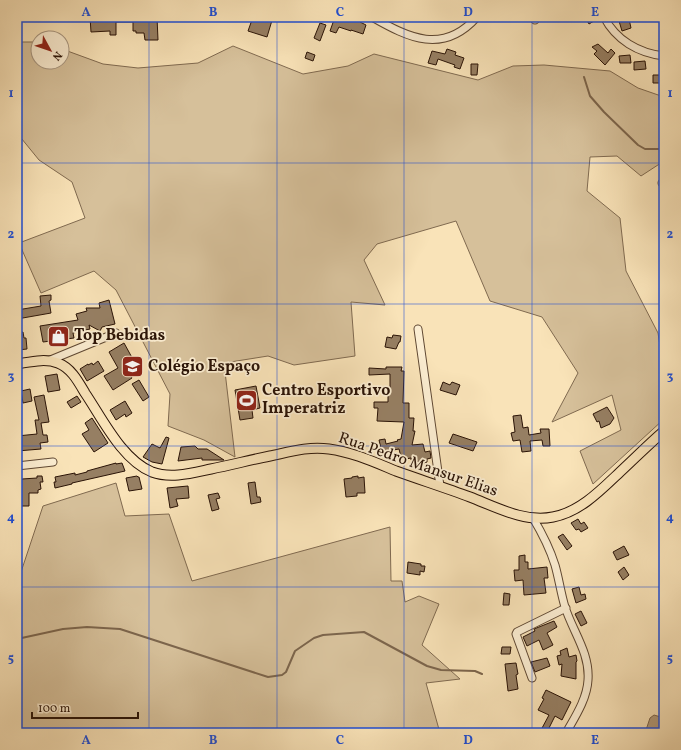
<svg xmlns="http://www.w3.org/2000/svg" width="681" height="750" font-family="Vollkorn,serif">
  <style>
    .green { fill: #d6c09a; stroke: #806a50 }
    .water { fill: #b39c7b; stroke: #7c654c }
    .lines { fill: none; stroke-linecap: round; stroke-linejoin: round }
    .stream { stroke: #7c654c; stroke-width: 2 }
    .building { fill: #967f63; stroke: #2a1306 }
    .minor-casing { stroke: #5e4732; stroke-width: 9 }
    .major-casing { stroke: #2a1306; stroke-width: 11 }
    .minor { stroke: #fbedd1; stroke-width: 7 }
    .major { stroke: #f9e3b8; stroke-width: 9 }
    .grid { fill: none; stroke: #1d4ed8; stroke-width: 1; stroke-opacity: 0.55 }
    .labels { text-anchor: middle; dominant-baseline: central; stroke-width: 3.5; stroke-linejoin: round; paint-order: stroke }
    .poi-label { font-size: 16px; font-weight: bold; fill: #2a1306; stroke: #fbedd1; text-anchor: start }
    .street-label { font-size: 16px; fill: #2a1306; stroke: #fbedd1 }
    .neatline { fill: none; stroke: #1d4ed8; stroke-width: 1.5 }
    .grid-label { font-size: 13px; text-anchor: middle; font-weight: bold; fill: #1d4ed8 }
  </style>
  <rect width="100%" height="100%" fill="#f9e3b8"/>
  <filter id="stains"><feTurbulence type="fractalNoise" baseFrequency=".005" numOctaves="4"/><feColorMatrix values="0 0 0 0 .2 0 0 0 0 .09 0 0 0 0 .02 0 0 0 .5 -.17"/></filter>
  <radialGradient id="worn" r=".72"><stop offset=".6" stop-color="#630" stop-opacity="0"/><stop offset="1" stop-color="#630" stop-opacity=".3"/></radialGradient>
  <path class="green" d="M17,42H38V62H62V49L103,64L138,68L198,63L233,46L303,74L348,66L374,54L478,80L513,66L544,65L610,71L638,88L664,97V161L641,176L617,156L590,157L587,191L620,218L626,271L658,333L664,370V419L593,484L580,451L621,430L612,395L552,422L578,373L542,317L490,301L456,221L377,244L364,260L385,305L351,302L355,356L294,365L268,356L224,363L235,457L204,440L168,426L170,394L116,290L94,271L41,293L19,243L85,218L72,182L39,160L17,133Z
    M116,483L125,516L169,514L192,581L390,527L391,581H402L405,602L419,596L439,604L422,645L460,679L426,683L440,733H22L17,717V651L20,647L17,640V584L43,506Z"/>
  <path class="water" d="M654,715L664,718V733H645L650,718Z"/>
  <g class="lines">
    <path class="stream" d="M584,77L590,96L604,112L638,145L645,149H664
      M17,639L63,629L87,627L120,629L268,677L282,675L286,672L295,651L314,638L323,635L364,632L427,666L441,670L475,671L482,674"/>
  </g>
  <path class="building" d="M90,17H157L158,40H145L144,33H136V31H133V22H116V35H110V31L91,32Z
    M253,17H273L267,37L248,31Z
    M335,17H362L360,22L366,25L363,34L351,30V31L339,27L336,33L330,31Z
    M585,17H599V18L589,24Z
    M629,19L631,28L622,31L619,21Z
    M320,23L326,25L320,41L314,38Z
    M598,44L608,53L611,49L615,53L605,65L594,54L597,51L592,47Z
    M447,49L456,52L455,55L464,58L460,69L454,67L455,65L438,59L436,65L428,63L432,51L445,54Z
    M307,52L315,55L313,61L305,58Z
    M630,55L631,63H620L619,56Z
    M645,61L646,69L634,70V62Z
    M471,64H478L477,75H471Z
    M653,75H664V83H653Z
    M51,295V300L49,301L51,313L17,319V310L41,306L40,296Z
    M109,300L115,324L102,327L100,331L89,325L90,329L73,333L74,338L43,342L40,326L78,320L76,314L87,311L86,308H100L99,303Z
    M23,332L24,338H26L27,349L18,350L17,333Z
    M393,335L401,336L400,342H399L396,349L385,347L387,337L392,338Z
    M124,343L135,363L126,369L132,378L113,390L104,376L118,368L109,352Z
    M98,361L104,371L87,381L80,369L88,364V365L92,363L93,365Z
    M386,367H402L401,371H404L403,403H409V418H414L413,431H415L412,445L423,444L425,452L430,451L431,458L427,459V462L421,464L420,461L416,462V459L411,460V458L406,459V456L401,457L399,449L382,452L379,440L385,439L386,444L398,441L397,440L401,439L404,422L377,421L378,408H374V402H388V391H390V374L369,375V368L386,369Z
    M57,374L60,390L48,392L45,376Z
    M139,380L149,397L143,401L132,384Z
    M443,382L450,385L452,382L460,385L456,395L440,390Z
    M256,386L260,408L252,410L253,418L240,420L235,390Z
    M30,389L32,401L23,403L21,391Z
    M44,395L49,422L41,423L43,435H47L48,442L40,443L41,449L17,451V436L37,434L35,420H39L34,397Z
    M77,396L81,402L71,408L67,402Z
    M125,401L132,413L126,417L125,414L116,420L110,410Z
    M607,407L614,418L610,424L601,428L599,421L597,422L593,414Z
    M521,415L523,428L528,427L529,435L541,433L540,429H549L550,446H543L542,440L530,441L531,451L522,452L520,440L513,441L511,433L515,432L513,416Z
    M92,418L108,443L94,452L82,434L89,430L85,423Z
    M453,434L477,442L473,451L449,443Z
    M166,437L169,438L162,464L152,462L143,457L152,444L160,448Z
    M195,446L198,449H207L224,460H202V458L178,461L181,447Z
    M116,463V464L122,463L125,471L72,483V484L55,488L54,482H56L55,477L75,473V475L87,472V471Z
    M37,476H42L43,482H40L41,489L38,490V493H29V506H19V498H20V480H22V479L37,478Z
    M137,476L138,477H139L142,489L129,491L126,478Z
    M358,476V478L364,477L365,493H357V496L346,497L344,479L352,478V477Z
    M255,482L257,497H260L261,502L251,504L248,483Z
    M188,486L189,498L176,499L178,506L170,508L167,488Z
    M218,493L220,498L216,499L219,509L212,511L208,495Z
    M578,519L581,524L584,522L588,528L581,532L579,529L576,530L571,523Z
    M563,534L572,546L567,550L558,537Z
    M624,546L629,555L617,560L613,552Z
    M525,555V562H528V569L547,567L548,578H544L546,593L524,595L523,580L515,581L514,570H519V556Z
    M408,562L421,564V566H425L424,572L420,571V575L407,573Z
    M624,567L629,575L623,580L618,572Z
    M579,587L581,595L585,594L586,599L576,603L572,589Z
    M504,593L510,594L509,605H503Z
    M581,611L587,623L581,626L575,614Z
    M554,621L557,627L547,633L553,645L543,650L539,640L527,646L523,637L535,631L534,629Z
    M502,647H511L510,654H501Z
    M567,648L569,657L576,655L577,661L576,662V679L561,676L562,664L559,665L557,656L561,655L560,651Z
    M547,658L550,666L535,672L531,662Z
    M516,663L518,674L516,675L518,689L508,691L505,664Z
    M546,690L571,702L562,720L555,716L547,732L541,730L549,715L538,710L544,699L542,698Z"/>
  <g class="lines">
    <defs>
      <path id="minor" d="M372,17C409,38 443,55 477,17
        M604,17C616,40 638,53 664,56
        M535,20V17
        M662,183H664
        M418,329L440,486
        M48,361L116,333
        M17,466L53,462
        M533,518C542,533 550,549 555,565C559,579 561,594 565,607C573,632 590,653 588,680C587,699 575,717 566,733
        M532,678L516,634L517,632L566,608"/>
      <path id="major" d="M17,364C30,362 45,358 58,363C71,368 78,381 85,393C102,418 122,460 152,472C171,479 192,473 211,469C231,465 250,460 270,456C289,452 308,446 329,449C352,452 374,462 396,471C421,480 446,488 470,497C496,507 525,523 553,517C580,512 601,490 620,472C635,458 649,444 664,431"/>
    </defs>
    <use href="#minor" class="minor-casing"/>
    <use href="#major" class="major-casing"/>
    <use href="#minor" class="minor"/>
    <use href="#major" class="major"/>
  </g>
  <path class="grid" d="M149,17V733M277,17V733M404,17V733M532,17V733M17,163H664M17,304H664M17,446H664M17,587H664"/>
  <defs>
    <symbol id="shop-square" viewBox="-11 -11 22 22"><rect x="-9" y="-9" width="18" height="18" rx="4" fill="#8f2418" stroke="#fbedd1"/><path d="M-5-2.5h2.3a2.7 3.5 0 0 1 5.4 0H5L5.5 6h-11ZM-1.5-2.5h3a1.5 2.3 0 0 0-3 0Z" fill="#fff"/></symbol>
    <symbol id="school-square" viewBox="-11 -11 22 22"><rect x="-9" y="-9" width="18" height="18" rx="4" fill="#8f2418" stroke="#fbedd1"/><path d="M0-5L7-2L0 1L-7-2ZM-4 1L0 2.5L4 1V4Q0 6-4 4Z" fill="#fff"/></symbol>
    <symbol id="stadium-square" viewBox="-11 -11 22 22"><rect x="-9" y="-9" width="18" height="18" rx="4" fill="#8f2418" stroke="#fbedd1"/><path d="M0-5a6.5 5 0 1 0 0 10a6.5 5 0 1 0 0-10ZM-3.5-1.8h7v3.6h-7Z" fill="#fff"/></symbol>
  </defs>
  <g fill-rule="evenodd">
    <use href="#shop-square" x="46" y="324" width="25" height="25"/>
    <use href="#school-square" x="120" y="354" width="25" height="25"/>
    <use href="#stadium-square" x="234" y="388" width="25" height="25"/>
  </g>
  <g class="labels">
    <g class="poi-label">
      <text x="74" y="336">Top Bebidas</text>
      <text x="148" y="367">Colégio Espaço</text>
      <text x="262" y="391">Centro Esportivo<tspan x="262" dy="18">Imperatriz</tspan></text>
    </g>
    <g class="street-label">
      <text transform="translate(418 465) rotate(19)">Rua Pedro Mansur Elias</text>
    </g>
  </g>
  <rect width="681" height="750" fill="none" stroke="#f9e3b8" stroke-width="44"/>
  <g transform="translate(50 50) rotate(130)"><circle r="19" fill="#fbedd1" stroke="#a79680"/>
  <path d="M0-3L7 15L0 10L-7 15Z" fill="#8f2418"/>
  <text y="-6" font-size="11" font-weight="bold" text-anchor="middle" fill="#2a1306">N</text>
  </g>
  <path d="M32 712v6h106v-6" fill="none" stroke="#2a1306" stroke-width="2"/>
  <text x="38" y="712" font-size="12" fill="#2a1306" stroke="#fbedd1" stroke-width="3" paint-order="stroke">100 m</text>
  <rect x="22" y="22" width="637" height="706" class="neatline"/>
  <g class="grid-label">
    <text x="86" y="16">A</text>
    <text x="213" y="16">B</text>
    <text x="340" y="16">C</text>
    <text x="468" y="16">D</text>
    <text x="595" y="16">E</text>
    <text x="11" y="97">1</text>
    <text x="670" y="97">1</text>
    <text x="11" y="238">2</text>
    <text x="670" y="238">2</text>
    <text x="11" y="380">3</text>
    <text x="670" y="380">3</text>
    <text x="11" y="521">4</text>
    <text x="670" y="521">4</text>
    <text x="11" y="662">5</text>
    <text x="670" y="662">5</text>
    <text x="86" y="744">A</text>
    <text x="213" y="744">B</text>
    <text x="340" y="744">C</text>
    <text x="468" y="744">D</text>
    <text x="595" y="744">E</text>
  </g>
  <rect width="100%" height="100%" filter="url(#stains)"/>
  <rect width="100%" height="100%" fill="url(#worn)"/>
</svg>
